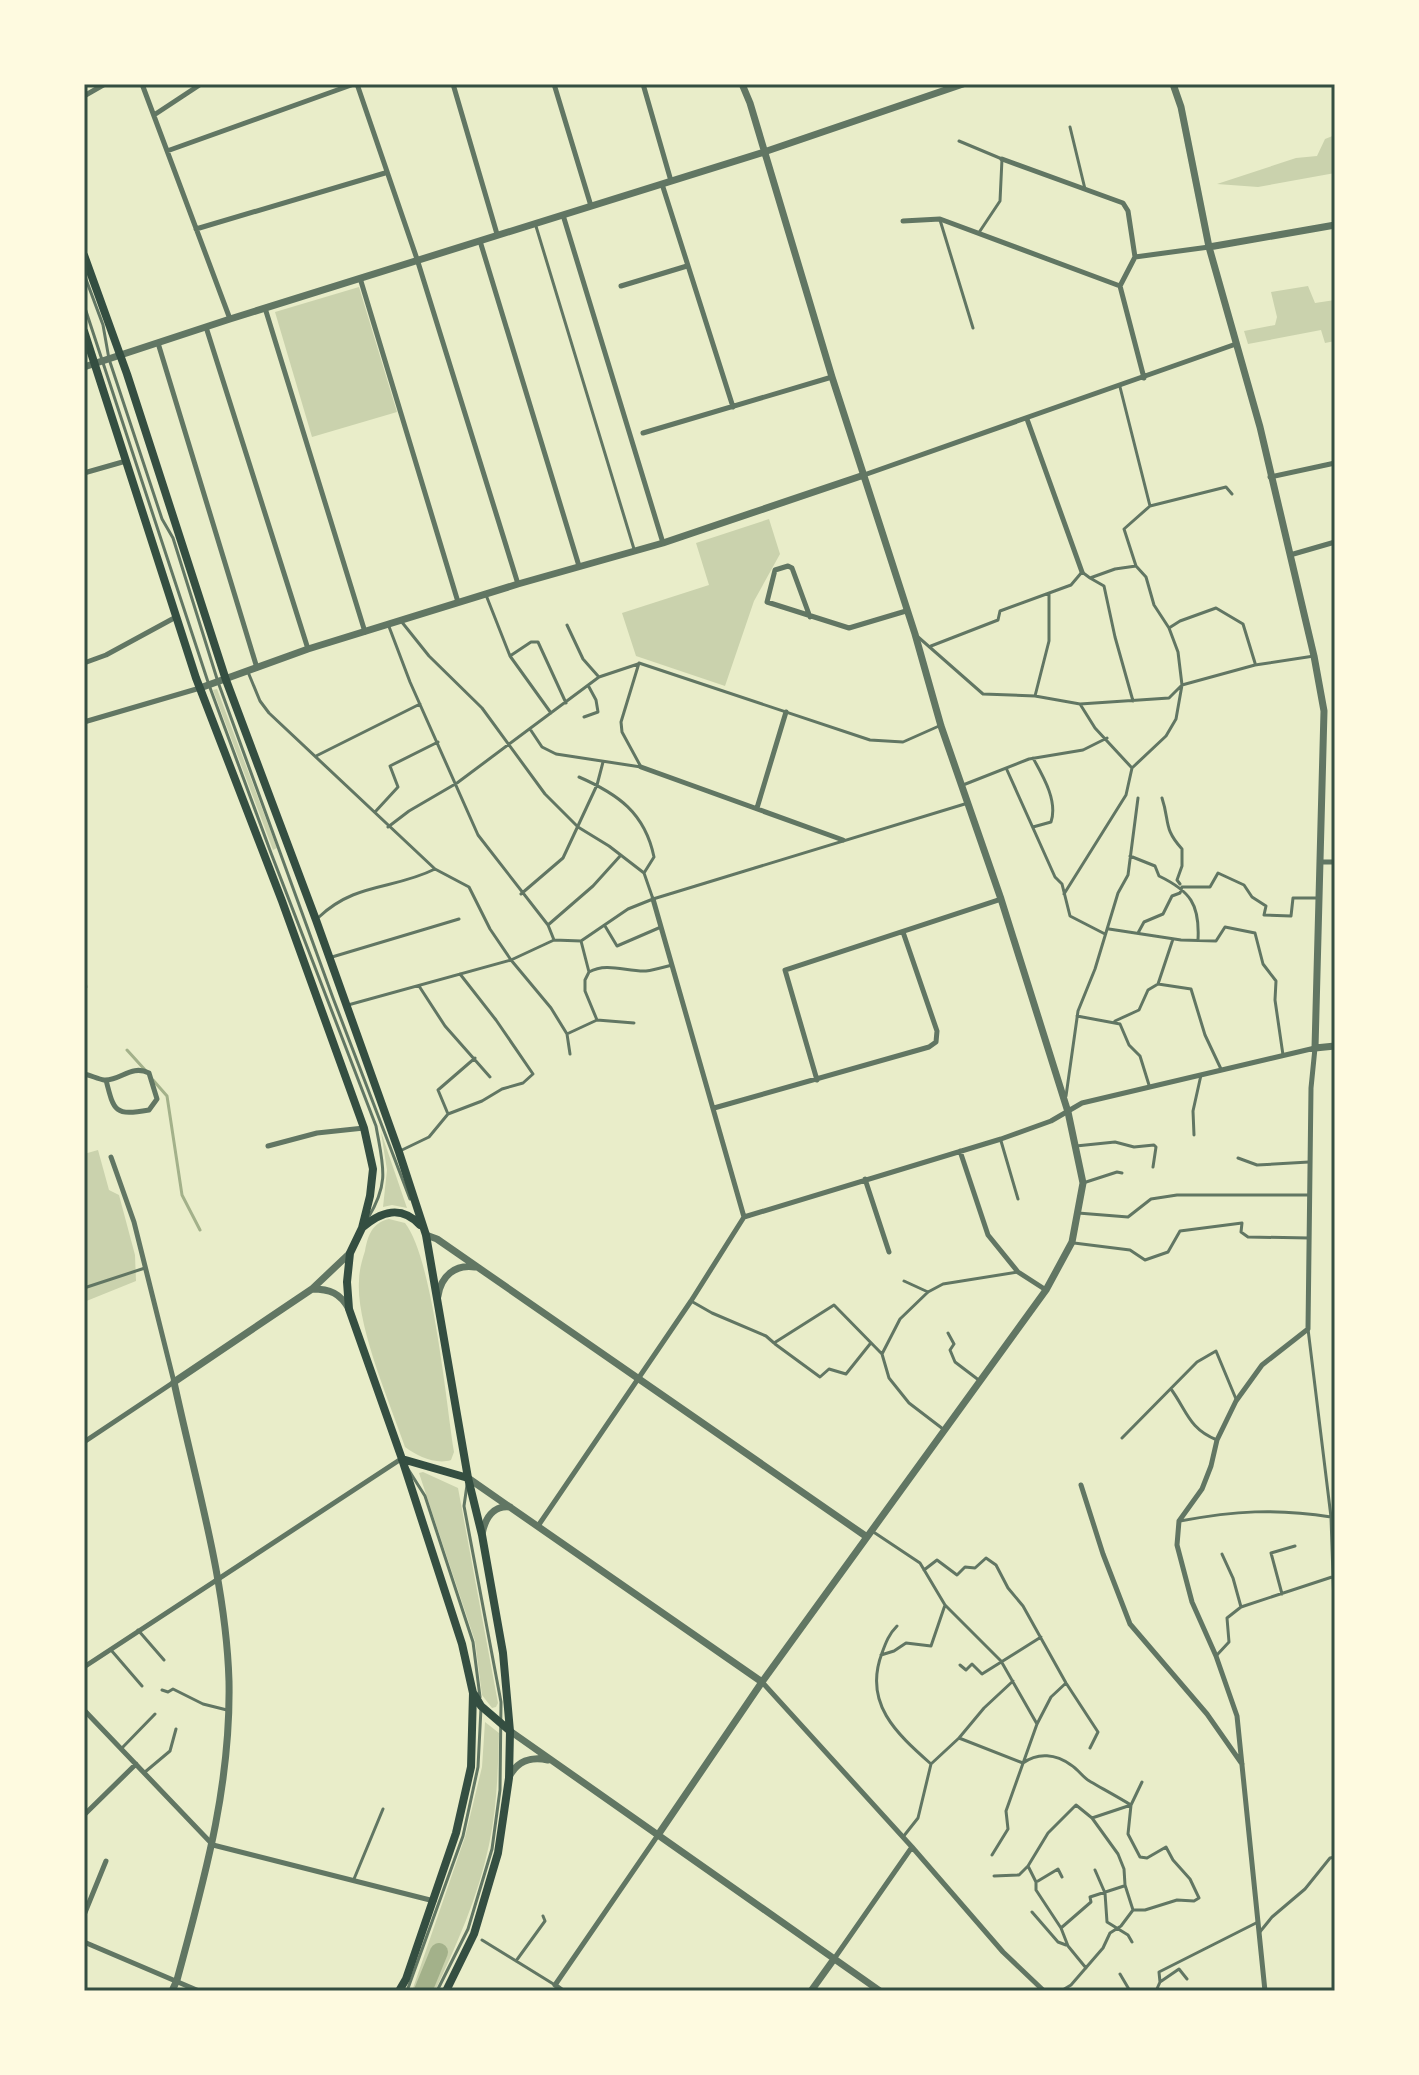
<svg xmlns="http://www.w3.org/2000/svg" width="1419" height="2075" font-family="Georgia,serif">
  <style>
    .green { fill: #cad2ad }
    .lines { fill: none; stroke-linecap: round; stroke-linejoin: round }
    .stream { stroke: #a3b18a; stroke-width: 3 }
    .river { stroke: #a3b18a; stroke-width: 18 }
    .service { stroke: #617663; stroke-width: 3 }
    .minor { stroke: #617663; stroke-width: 5 }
    .tertiary { stroke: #617663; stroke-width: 7 }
    .secondary { stroke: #344e41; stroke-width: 8 }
    .neatline { fill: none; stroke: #344e41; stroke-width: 3 }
  </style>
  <rect width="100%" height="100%" fill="#e9edc9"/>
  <path class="green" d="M1335,135V173L1258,187L1217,184L1296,158L1317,156L1325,139Z
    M1308,286L1315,303L1335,300V341L1325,343L1321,330L1248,344L1244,331L1275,325L1277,317L1271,292Z
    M359,287L397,412L312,437L275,312Z
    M769,519L780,554L754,601L725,686L636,656L622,613L709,585L696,543Z
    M217,689L277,848L273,850L213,690Z
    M381,1132L407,1208L392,1205L383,1207L387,1170Z
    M98,1150L109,1190L119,1195L135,1255L136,1281L84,1302V1154Z
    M389,1219L405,1223C433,1259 446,1402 454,1452L451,1460C436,1465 417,1456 405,1447C390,1403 356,1325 359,1281C359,1271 362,1260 365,1251C368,1235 372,1223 389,1219Z
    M423,1472L458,1488L498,1703L496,1707L492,1708L482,1695L475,1641L419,1473Z
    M485,1722L499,1733C498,1770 497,1808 489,1845C478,1897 457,1944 435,1991H429L444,1952L435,1950L425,1979L418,1991H412L465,1837L482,1767Z"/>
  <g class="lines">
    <path class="stream" d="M84,976L86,987
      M127,1050L146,1071
      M153,1080L167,1096L182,1195L200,1230"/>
    <path class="river" d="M423,1991L439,1952"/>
    <path class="service" d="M1070,127L1085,189
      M959,141L1002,159L1000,201L980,231
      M940,220L973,328
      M535,223L634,549
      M84,274L103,325L109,359L162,519L173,538L218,682L333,998L410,1199
      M84,305L209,685L271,853L376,1126C383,1166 390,1182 368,1218
      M1150,506L1226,487L1232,494
      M1090,578L1104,586L1115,637L1133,701
      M486,595L510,656L551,713
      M401,621L429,656L482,708L545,794L578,827L609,846L644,873L653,899
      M388,624L410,682L478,835L548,925L554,940
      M567,625L583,659L598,676
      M1169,628L1180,621L1216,608L1243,624L1255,663
      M917,636L983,694L1035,696L1080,704L1169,698L1182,685L1255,665L1314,656
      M931,646L998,620L1000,611L1071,585L1082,572L1090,578L1115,569L1136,566
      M510,656L531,642H538L566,703
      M639,663L870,740L903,742L939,726
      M639,663L621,722L622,732L641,767
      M248,672L260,701L269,713L435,869L469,887L490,929L511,960L551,1008L567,1034L570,1054
      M1035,696L1049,641V594
      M1080,704L1095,728L1132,768
      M584,717L598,712L596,700L589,687
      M530,729L542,747L556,754L641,767
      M316,756L420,704
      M1007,770L1055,877L1062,884L1070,916L1105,934
      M579,777C618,794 645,813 654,857L644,873
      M963,785L1029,759L1083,750L1107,738
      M1162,798C1170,822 1163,828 1182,849V866L1177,880L1180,884
      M375,812L398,787L390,766L438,742
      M388,827L409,811L457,783L599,677L638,664
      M1033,827L1051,822C1058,801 1043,776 1033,758
      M1130,856L1155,866L1159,876C1190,891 1200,904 1198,940
      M1182,887H1210L1218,873L1244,885L1252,897L1266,906L1264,915L1291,916L1293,898H1316
      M521,894L563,858L597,785L603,762
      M1064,894L1126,795L1132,768L1166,736L1176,719L1182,685L1178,652L1169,628L1154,605L1146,577L1136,566L1124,529L1150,506L1120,387
      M319,917C356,882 393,890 435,869
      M548,925L593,886L621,855
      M605,926L617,946L661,927
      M1109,929L1181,940L1216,941L1225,927L1255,933L1263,964L1276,981L1275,1000L1283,1055
      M1138,933L1144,922L1163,914L1172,896L1180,893L1182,887
      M581,941L589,972L585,980V991L597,1020
      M332,957L459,919
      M589,972C607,962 627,972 646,971C655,970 664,967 672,965
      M1158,984L1191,989L1205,1035L1221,1069
      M419,986L445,1026L490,1077
      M348,1005L511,960L554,940L581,941L628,909L653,899L968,803
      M1077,1016L1120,1024L1129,1045L1140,1056L1149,1085
      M1115,1021L1139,1010L1148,990L1158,984L1173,939
      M569,1033L597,1020L634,1023
      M1066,1096L1078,1011L1095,969L1118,893L1128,875L1138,798
      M448,1114L438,1090L475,1058
      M1194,1135L1193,1111L1201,1075
      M1001,1141L1018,1199
      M1076,1146L1115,1142L1134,1147L1154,1145L1156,1147L1153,1167
      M402,1150L429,1137L448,1114L482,1101L502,1089L523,1083L533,1074L496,1020L460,974
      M1238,1158L1257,1165L1309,1162
      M1083,1183L1117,1172L1122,1173
      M1078,1213L1128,1217L1151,1199L1177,1195H1308
      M1074,1243L1130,1250L1145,1260L1168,1252L1180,1231L1242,1223L1241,1232L1248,1237L1309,1238
      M904,1281L928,1292
      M84,1288L145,1268
      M691,1301L712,1313L766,1336L774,1343L834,1305L882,1354L889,1378L909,1403L943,1429
      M1308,1329L1331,1517L1335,1635
      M948,1333L954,1344L950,1350L955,1362L980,1381
      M775,1344L820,1377L829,1369L846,1374L870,1344
      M882,1354L900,1319L928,1292L943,1284L1018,1272
      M1171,1389C1187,1411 1189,1429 1217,1440
      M1122,1438L1197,1362L1216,1351L1236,1399
      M408,1469L425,1496L473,1642L480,1697
      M1180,1521C1234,1511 1276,1508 1331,1517
      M872,1531L920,1563L945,1605L1001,1661L1037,1724
      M1222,1554L1233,1578L1241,1607
      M924,1570L937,1560L957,1575L965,1567L975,1568L986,1558L996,1565L1008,1588L1023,1606L1066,1683L1098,1732L1090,1748
      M1282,1594L1271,1553L1295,1546
      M897,1626C889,1634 886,1642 882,1653C863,1703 896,1733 931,1764
      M138,1630L164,1660
      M111,1650L142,1686
      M881,1655L894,1651L906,1643L931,1646L945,1605
      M1216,1656L1229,1642L1227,1618L1241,1607L1332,1577
      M960,1665L966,1670L972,1664L982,1674L1041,1637
      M162,1690L168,1692L173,1689L203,1704L227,1710
      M959,1738L984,1708L1013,1681
      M121,1749L155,1714
      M145,1772L170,1751L176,1729
      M1092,1818L1118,1854L1124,1869L1125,1885L1133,1910
      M903,1837L918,1818L931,1764L959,1738L1023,1763C1038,1752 1056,1754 1071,1765C1079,1770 1083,1778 1091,1782C1105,1790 1118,1797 1131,1805L1128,1834L1140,1857L1147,1858L1166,1847L1173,1860L1190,1879L1199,1898L1194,1901L1177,1900L1145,1910H1133L1121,1926L1110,1933L1103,1948L1071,1985L1061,1991
      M992,1855L1008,1829L1006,1811L1037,1724L1051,1697L1066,1683
      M1028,1866L1036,1882V1890L1061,1928L1068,1946L1086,1968
      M1095,1870L1105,1893L1107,1922L1128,1935L1132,1942
      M994,1876L1019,1875L1028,1866L1048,1833L1076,1805L1092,1818L1131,1805L1142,1782
      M354,1879L383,1809
      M1038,1881L1058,1869L1062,1877
      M1032,1912L1058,1942L1066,1945
      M1061,1928L1091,1902L1090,1897L1124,1886
      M1259,1933L1272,1917L1305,1889L1330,1858L1335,1857
      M482,1940L555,1985
      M516,1961L545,1921L543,1916
      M1120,1974L1130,1991
      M1160,1982L1179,1969L1187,1979
      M407,1991L463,1836L478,1767L481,1708
      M437,1991L468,1929L492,1849L500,1790L501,1702L464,1506L467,1485
      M1142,1991H1156L1160,1982L1159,1972L1258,1922"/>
    <path class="minor" d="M142,84L230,319
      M357,84L417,259L518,584
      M453,84L497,234
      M554,84L591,206
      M643,84L671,181
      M84,96L105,84
      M154,115L201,84
      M167,151L354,84
      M1002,159L1123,203L1128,211L1135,257L1120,286L1144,378
      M662,184L733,407
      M563,215L663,543
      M903,221L940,219L1120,286
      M196,229L385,173
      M480,241L579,566
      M1135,257L1209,247
      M360,278L458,602
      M621,286L687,266
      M265,308L365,632
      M206,327L308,649
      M158,343L257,668
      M1027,419L1082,572
      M643,433L832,377
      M84,473L126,461
      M864,475L1236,344
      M1270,477L1335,463
      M1290,555L1335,542
      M810,617L792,568L788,566L775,570L767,602L849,628L906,611
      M84,663L106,655L176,617
      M84,722L200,688
      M641,767L843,840
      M757,808L786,712
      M1322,862H1335
      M653,899L744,1217
      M84,1074C90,1075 98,1079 104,1080C121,1081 131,1064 149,1073L157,1099L149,1110C115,1116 114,1112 106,1080
      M817,1080L785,970L1001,899
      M714,1108L929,1047L936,1042L937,1031L903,932
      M268,1146L317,1133L364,1128
      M960,1151L988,1235L1018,1272L1046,1290
      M865,1179L889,1252
      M84,1442L174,1382L134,1222L111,1157
      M1081,1485L1103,1554L1130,1624L1207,1714L1242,1764
      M538,1526L691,1301L744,1217L1001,1139L1051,1121L1082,1103L1315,1048L1311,1088L1308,1329L1262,1365L1236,1401L1217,1440L1211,1466L1202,1489L1179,1521L1177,1545L1192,1602L1216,1656L1237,1716L1265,1991
      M84,1667L401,1459
      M762,1682L912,1847L1003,1952L1044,1991
      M84,1710L213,1845L434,1901
      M84,1815L136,1764
      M84,1915L106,1861
      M84,1942L199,1991
      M834,1959L912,1847
      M563,1991L555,1985L658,1835"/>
    <path class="tertiary" d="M1173,84L1181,107L1209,247L1260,427L1314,656L1324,711L1315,1048L1335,1046
      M1209,247L1335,225
      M84,367L230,319L764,152L963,84
      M200,688L308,649L518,584L663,543L864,475
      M426,1235L437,1239L867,1537
      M312,1289C330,1289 340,1293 349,1309
      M438,1296C441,1276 455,1264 475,1267
      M468,1478L762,1682
      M482,1534C485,1519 493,1505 510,1507
      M510,1731L880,1991
      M509,1777C517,1761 531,1756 548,1760
      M658,1835L762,1682L1046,1290L1072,1242L1083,1183L1068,1112L1001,899L941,726L915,634L832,377L750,103L742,84
      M172,1991L177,1980C204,1880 231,1787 229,1681C226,1581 195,1480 174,1382L312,1289L350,1253
      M811,1991L834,1959"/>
    <path class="secondary" d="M84,255L127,374L226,680L316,920L399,1152L426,1235L468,1478L482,1535L503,1653L510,1731L509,1778L498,1853L474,1934L446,1991
      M84,331L196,678L282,901L364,1128L373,1169L370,1196L362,1228L350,1253L347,1282L349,1309L402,1459L462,1644L473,1693L471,1767L456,1833L406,1979L399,1991
      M363,1227C382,1211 401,1205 420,1225
      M402,1459L468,1478
      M474,1694L481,1706L510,1731"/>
  </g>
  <rect width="1419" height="2075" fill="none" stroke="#fefae0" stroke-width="172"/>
  <rect x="86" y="86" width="1247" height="1903" class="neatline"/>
</svg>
